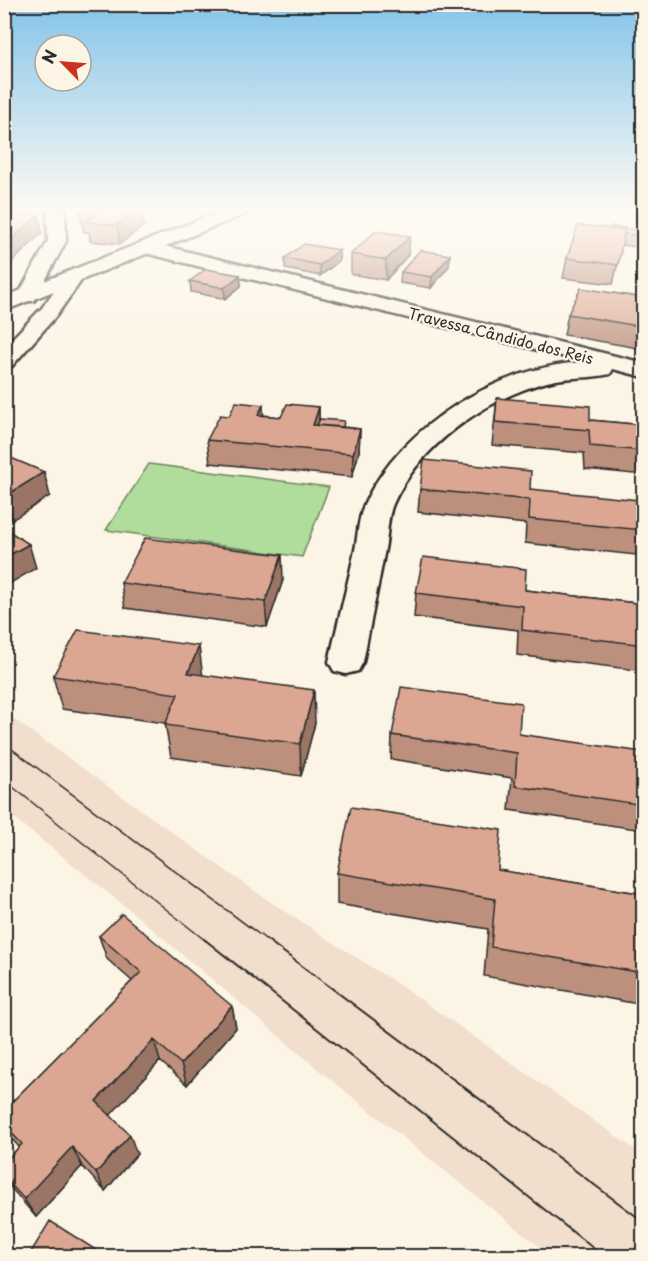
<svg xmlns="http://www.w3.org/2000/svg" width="648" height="1261" font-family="'Playpen Sans',sans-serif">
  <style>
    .built { fill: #f2decc }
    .green { fill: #b0dd9b; stroke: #6e8463; stroke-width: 1.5 }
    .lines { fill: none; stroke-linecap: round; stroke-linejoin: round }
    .street-casing { stroke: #2b2b2b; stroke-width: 5 }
    .secondary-casing { stroke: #2b2b2b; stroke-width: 5 }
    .street { fill: #fcf5e5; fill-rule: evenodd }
    .secondary { fill: #fcf5e5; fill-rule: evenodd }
    .tram-far1 { stroke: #2b2b2b; stroke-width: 1.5 }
    .tram { stroke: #2b2b2b; stroke-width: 2 }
    .wall { fill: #bd907e; stroke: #2b2b2b; stroke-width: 1.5 }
    .shaded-wall { fill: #9a7566; stroke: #2b2b2b; stroke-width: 1.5 }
    .building { fill: #dca792; stroke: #2b2b2b; stroke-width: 1.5 }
    .labels { text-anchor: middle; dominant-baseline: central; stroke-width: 4.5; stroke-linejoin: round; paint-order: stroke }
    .far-street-label { font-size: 15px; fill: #2b2b2b; stroke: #fcf5e5 }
  </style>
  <rect width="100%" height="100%" fill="#fcf5e5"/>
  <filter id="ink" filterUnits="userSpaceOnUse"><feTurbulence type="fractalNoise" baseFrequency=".0167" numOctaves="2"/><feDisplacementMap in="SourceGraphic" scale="12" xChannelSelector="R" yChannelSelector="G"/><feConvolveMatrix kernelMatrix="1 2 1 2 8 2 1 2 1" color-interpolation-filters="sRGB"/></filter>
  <g filter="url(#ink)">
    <path class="built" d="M5,713L263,897L410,992L643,1155V1256H551L320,1071L131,911L5,811Z"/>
    <path class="green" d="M149,464L329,487L302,557L106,530Z"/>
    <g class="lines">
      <defs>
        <path id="street" d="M47,209H65L66,241L34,301H20L17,297L48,241Z
          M148,242L644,363V377L613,369L610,374C589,379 568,376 547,382C486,398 419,446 393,504C387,518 388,535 385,549C378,587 370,624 363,662L358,671L346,674L334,671L329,662C337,625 347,588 355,550C358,536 358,519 364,505C400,426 500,365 586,362L141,252L139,248Z
          M73,272L83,278L56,316L12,366L4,368V347L42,308L66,274Z"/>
        <path id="secondary" d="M226,209H250L248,213L4,311V297Z"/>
      </defs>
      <use href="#street" class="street-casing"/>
      <use href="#secondary" class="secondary-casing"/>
      <use href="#street" class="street"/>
      <use href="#secondary" class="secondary"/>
      <path class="tram-far1" d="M4,743L268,941
        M4,780L206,941"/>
      <path class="tram" d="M204,939L603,1256
        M266,939L644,1222"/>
    </g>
    <path class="wall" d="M86,209L144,225L120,244L90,241L89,232H84L80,213Z
      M610,229L644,231L643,248L622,245L613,284L563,278L567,258Z
      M410,236L408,255L386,280L351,274V254Z
      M339,250V261L320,276L285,269V258Z
      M450,255L449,266L431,288L400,283L401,272Z
      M240,275L241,286L225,299L191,292L190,281Z
      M644,298V349L564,335L568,314Z
      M497,398L590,420L644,425V475L585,469L584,453L492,445Z
      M319,407V421L344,427L360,429L359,452L352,477L210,463L207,440L229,416L263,415L281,417Z
      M420,489H530L643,530L636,555L525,543L526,524L418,512Z
      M283,580L267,627L125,608L121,583Z
      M525,590L644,604V671L517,655L518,630L414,617L416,593Z
      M203,675L315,723L301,776L171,757L165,723L62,709L53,676Z
      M519,734L644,769V811L636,829L509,810L512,778L391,759L392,735Z
      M498,870L644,894V1005L484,976L488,929L337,904V873Z
      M99,936L232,1006L236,1028L187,1085L160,1061L110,1115L137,1154L105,1191L82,1166L36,1217L11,1188L4,1179V1163L19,1147L10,1137L4,1129V1110L132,981L107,959Z"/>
    <path class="shaded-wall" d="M138,209H142L144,225L120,244L117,225Z
      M39,215L42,233L4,270V246Z
      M410,236L408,255L386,280V260Z
      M339,250V261L320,276V265Z
      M450,255L449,266L431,288L432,277Z
      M240,275L241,286L225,299L224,288Z
      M263,405L264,427L258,415Z
      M319,407V430L313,425Z
      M360,429L359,452L352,477L353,454Z
      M44,472L50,496L4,525V497Z
      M29,544L36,568L4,587V558Z
      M282,555L283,580L267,627L265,602Z
      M199,646L203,678L188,673Z
      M314,690L315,723L301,776L300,744Z
      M232,1006L236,1028L187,1085L181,1064Z
      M154,1040L160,1061L105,1121L96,1101Z
      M130,1135L137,1154L105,1191L96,1173Z
      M72,1147L82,1166L36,1217L24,1199Z"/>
    <path class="building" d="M86,209H138L117,225L87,222L96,215L80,213Z
      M4,212L39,215L4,246Z
      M578,225L625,230L618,265L567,258Z
      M611,226L644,231V237L624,234L625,230L610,229Z
      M376,231L410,236L386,260L351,254Z
      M304,244L339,250L320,265L285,258Z
      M420,250L450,255L432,277L401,272Z
      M206,269L240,275L224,288L190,281Z
      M581,288L644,298V327L568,314Z
      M497,398L590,406V420L644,425V451L590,446L589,430L495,422Z
      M236,402L263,405L258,415L281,417L287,404L319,407L313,425L360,429L353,454L207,440L220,415L229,416Z
      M320,419L344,421L343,427L317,425Z
      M4,455L44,472L4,497Z
      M424,460L531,471L530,489L639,500L643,530L529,519L530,500L420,489Z
      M4,528L29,544L4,558Z
      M145,538L282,555L265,602L121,583Z
      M423,557L526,569L525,590L644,604V645L522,630L523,606L416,593Z
      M78,630L199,646L188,673L314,690L300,744L165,725L178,694L53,676Z
      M401,687L521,703L519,734L642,752L644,769V805L515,786L517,753L392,735Z
      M351,807L501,830L498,870L644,894V973L491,947L495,899L337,873Z
      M122,914L232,1006L181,1064L154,1040L96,1101L130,1135L96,1173L72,1147L24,1199L4,1177V1163L22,1144L4,1125V1110L141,972L99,936Z
      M50,1221L107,1257H28Z"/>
  </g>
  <linearGradient id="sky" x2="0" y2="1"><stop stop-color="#84c4ea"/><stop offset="0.54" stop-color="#fefaf3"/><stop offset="1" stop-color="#fefaf3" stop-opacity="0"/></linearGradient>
  <rect width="648" height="386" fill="url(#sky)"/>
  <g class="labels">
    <g class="far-street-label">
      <text transform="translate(501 335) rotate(14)">Travessa Cândido dos Reis</text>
    </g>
  </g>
  <rect width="648" height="1261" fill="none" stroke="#fcf5e5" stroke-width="24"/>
  <rect x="12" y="12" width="624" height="1237" fill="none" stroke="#2b2b2b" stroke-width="2" filter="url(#ink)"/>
  <g transform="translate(63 63) rotate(295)"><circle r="28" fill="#fcf5e5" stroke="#a8a49b" stroke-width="1.5"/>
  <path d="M0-4.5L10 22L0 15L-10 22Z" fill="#c8321e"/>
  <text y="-9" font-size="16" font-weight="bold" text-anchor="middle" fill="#2b2b2b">N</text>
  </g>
</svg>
